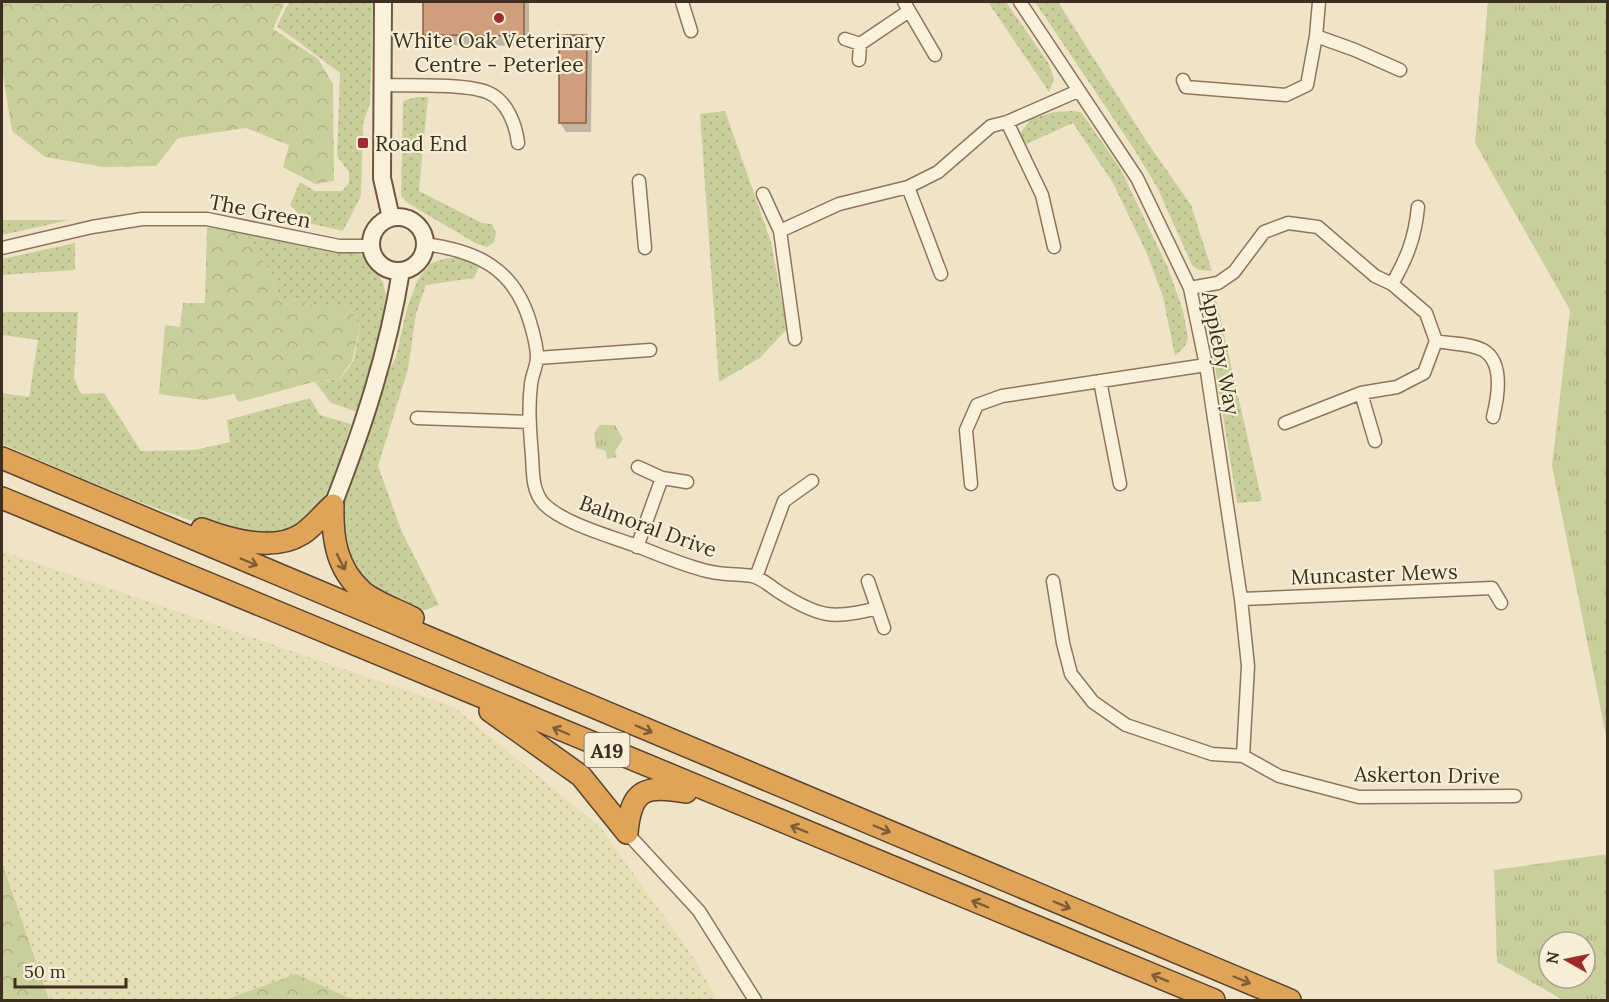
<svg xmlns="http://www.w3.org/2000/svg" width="1609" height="1002" font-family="Lora,serif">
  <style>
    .farmland { fill: url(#farmland-dots) }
    .grass { fill: url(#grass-dots) }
    .forest { fill: url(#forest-crowns) }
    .park { fill: url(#park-tufts); fill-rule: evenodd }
    .shadow { fill: #0003 }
    .building { fill: #cf9f7d; stroke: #8d5f41; stroke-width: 1.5 }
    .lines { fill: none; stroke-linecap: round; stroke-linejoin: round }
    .street-casing { stroke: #8d765c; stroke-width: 15 }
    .secondary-casing { stroke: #6f573f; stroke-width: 20 }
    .highway-casing { stroke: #5b4430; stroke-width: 24 }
    .street { stroke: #faf1dc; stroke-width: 12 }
    .secondary { stroke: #faf1dc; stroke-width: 16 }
    .highway { stroke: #e0a458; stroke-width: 21 }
    .oneway { stroke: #7e5d36 }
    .poi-dot { fill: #9e2a2b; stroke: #f7eed8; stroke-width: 2 }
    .labels { text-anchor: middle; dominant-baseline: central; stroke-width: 4.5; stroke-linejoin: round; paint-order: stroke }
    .shield { fill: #f7eed8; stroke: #756857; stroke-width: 1.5 }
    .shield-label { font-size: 20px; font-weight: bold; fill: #3d2e20 }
    .poi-label { font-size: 21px; fill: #3d2e20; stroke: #f7eed8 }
    .street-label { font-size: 21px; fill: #3d2e20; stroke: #f7eed8 }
  </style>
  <defs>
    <pattern id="farmland-dots" width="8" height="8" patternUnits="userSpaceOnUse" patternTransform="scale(1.5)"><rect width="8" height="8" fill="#e6deb5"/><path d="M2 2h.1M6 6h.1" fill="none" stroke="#c6bf9b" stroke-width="1.8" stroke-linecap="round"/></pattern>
    <pattern id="grass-dots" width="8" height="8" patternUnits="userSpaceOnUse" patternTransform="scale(1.5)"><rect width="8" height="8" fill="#c9cf9b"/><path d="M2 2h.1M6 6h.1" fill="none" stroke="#aeb285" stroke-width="1.8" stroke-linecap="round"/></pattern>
    <pattern id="forest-crowns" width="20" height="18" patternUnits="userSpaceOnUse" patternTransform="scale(1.5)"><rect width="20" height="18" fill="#c9cf9b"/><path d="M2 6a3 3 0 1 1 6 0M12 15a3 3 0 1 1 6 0" fill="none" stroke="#aeb285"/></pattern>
    <pattern id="park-tufts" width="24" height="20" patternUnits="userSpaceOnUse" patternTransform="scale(1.5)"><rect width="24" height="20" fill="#c9cf9b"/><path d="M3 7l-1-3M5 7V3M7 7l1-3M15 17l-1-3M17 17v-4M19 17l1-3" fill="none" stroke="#aeb285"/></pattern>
  </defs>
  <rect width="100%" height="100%" fill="#f0e4c8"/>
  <path class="farmland" d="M2,551L454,707L601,828L695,960L717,1000H354L296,974L224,1000H46L2,885Z"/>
  <path class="grass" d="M289,2H373L370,103L363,124L361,196L343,231L308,223L290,205L300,182L315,191H342L349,183V172L337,156L340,73L277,26Z
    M988,2H1006L1049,64L1054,79L1049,92Z
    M1035,2H1058L1147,142L1191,205L1212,271L1198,270L1192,265L1157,187L1134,149Z
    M416,97H428L419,191L482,223L492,224L496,233L494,242L487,247L477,244L409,204L401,196L403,101Z
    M725,111L771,242L787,329L760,358L719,382L700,114Z
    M1071,111L1081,112L1120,168L1168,268L1183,311L1188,338L1185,346L1175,356L1163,297L1148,256L1113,183L1073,123L1024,145L1021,132L1031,119L1054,112Z
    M2,220H69L2,235Z
    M245,232L321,249L356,253L365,256L383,282L386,295L384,311L373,359L357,412L331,403L315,382L340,379L354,360L360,327L348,305L321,309L297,298L283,306L268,269Z
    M75,243V270L2,275V259Z
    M447,258H465L479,266L474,278L426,285L416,314L408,369L378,466L402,532L439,605L419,612L368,588L346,555L339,507L382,385L396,357L407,308L418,279L431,263Z
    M1215,295L1262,501L1237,503L1206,309L1207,302Z
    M2,312H78L74,378L81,394L104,393L141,451L195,450L230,442L227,420L310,398L320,415L351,424C338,461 329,513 290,532C272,540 236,535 218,529C144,507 73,474 2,444V393L29,397L38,340L3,335Z"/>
  <path class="forest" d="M2,2H285L273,29L318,59L333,84L334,181L315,184L283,167L289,145L246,128L178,138L156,166L104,167L45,157L12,131L2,69Z
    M207,225L246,232L268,269L283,306L298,298L319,308L348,305L360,327L352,361L339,379L313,382L239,402L234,394L204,400L159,394L165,325L180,327L183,303H205Z
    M2,863L49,1000H2Z
    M296,974L354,1000H224Z"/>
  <path class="park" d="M1488,2H1607V741L1552,466L1570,310L1475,143Z
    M600,425H615L623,439L615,451L617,457L607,459L606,451L596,448L594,433Z
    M1607,854V1000H1563L1497,962L1494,870ZM1549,942H1585V978H1549Z"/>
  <path class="shadow" d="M424,2H529V46L430,45L424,34Z
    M586,37L592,46L591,132H566L560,123Z"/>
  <path class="building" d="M423,2H524V36L423,35Z
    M559,35H587L586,123H559Z"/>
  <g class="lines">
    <defs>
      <path id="street" d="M682,2L691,31
        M904,2L935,55
        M1020,2L1137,178L1190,288L1206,365L1241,599L1248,666L1243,756
        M1316,36L1355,50L1400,70
        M845,39L860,44
        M859,60L860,44L909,11
        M1183,80L1186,87L1286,95L1307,85L1316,36L1319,2
        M383,85C408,86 467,83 489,93C507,101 516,125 518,143
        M1007,122L1042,195L1054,247
        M639,181L645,248
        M908,187L941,274
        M763,194L780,231
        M425,244C477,251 514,268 530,322C533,332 537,346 537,357C537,366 532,375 531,384C528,408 530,432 532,456C533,473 532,491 544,504C563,523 609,536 634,545C658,554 682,565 707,571C722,575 737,574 752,576C762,578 771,587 779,592C818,617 834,620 877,608
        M2,248L92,227L142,219H207L339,246H371
        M1392,284C1407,258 1415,238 1418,207
        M1190,288L1218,283L1234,272L1264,232L1288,223L1318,227L1375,276L1392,284L1426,313L1436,341L1424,373L1397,387L1361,393L1285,423
        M795,339L780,231L839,204L908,187L938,172L991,126L1007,122L1078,91
        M1436,341C1450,344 1470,343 1483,350C1504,362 1498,397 1493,417
        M537,358L650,350
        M1100,381L1120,484
        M1361,393L1375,441
        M417,418L530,422
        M638,467L662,478L687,482
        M971,484L966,430L977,405L1002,396L1206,365
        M637,547L662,478
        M756,577L784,501L812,481
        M868,581L884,628
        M1053,581L1063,643L1071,674L1093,702L1126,725L1212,754L1243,756L1279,776L1359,797L1515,796
        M1241,599L1492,588L1501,603
        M627,833L699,911L755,1000"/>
      <path id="secondary" d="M383,2L382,178L391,218
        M371 244a27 27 0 1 1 54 0a27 27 0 1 1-54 0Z
        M333,505C363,428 388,352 401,271"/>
      <path id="highway" d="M2,458L1290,1000
        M2,498L1214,1000
        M333,505C332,537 336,568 362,591C374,602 398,610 413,618
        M202,529C231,540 274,552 302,534C313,527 323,514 333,505
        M490,711L581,776L627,833
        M627,833C631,788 646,785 686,792"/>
    </defs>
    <use href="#street" class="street-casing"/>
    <use href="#secondary" class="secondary-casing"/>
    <use href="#highway" class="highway-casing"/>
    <use href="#street" class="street"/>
    <use href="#secondary" class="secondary"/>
    <use href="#highway" class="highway"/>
  </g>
  <defs><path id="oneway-shaft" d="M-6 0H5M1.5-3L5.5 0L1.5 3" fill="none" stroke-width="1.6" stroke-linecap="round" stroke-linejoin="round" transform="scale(1.5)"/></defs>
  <g class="oneway">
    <use href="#oneway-shaft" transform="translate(249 562) rotate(23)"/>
    <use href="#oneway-shaft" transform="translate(341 562) rotate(63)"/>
    <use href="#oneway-shaft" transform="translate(644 729) rotate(23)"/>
    <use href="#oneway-shaft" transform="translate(561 731) rotate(-157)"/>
    <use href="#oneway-shaft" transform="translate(799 829) rotate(-158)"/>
    <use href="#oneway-shaft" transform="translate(882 829) rotate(23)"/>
    <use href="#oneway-shaft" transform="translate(980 904) rotate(-158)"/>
    <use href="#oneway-shaft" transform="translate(1062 905) rotate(23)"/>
    <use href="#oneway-shaft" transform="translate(1160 978) rotate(-158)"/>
    <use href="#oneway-shaft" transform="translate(1242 980) rotate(23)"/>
  </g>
  <g class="poi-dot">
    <circle cx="499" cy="18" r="6"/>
    <rect x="357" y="137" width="12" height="12" rx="3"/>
  </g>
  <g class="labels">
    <rect class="shield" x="584.5" y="733" width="45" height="34" rx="4.5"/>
    <g class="shield-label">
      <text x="607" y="750">A19</text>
    </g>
    <g class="poi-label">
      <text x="499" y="40">White Oak Veterinary<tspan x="499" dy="24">Centre - Peterlee</tspan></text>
      <text x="375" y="143" text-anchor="start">Road End</text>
    </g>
    <g class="street-label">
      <text transform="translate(260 211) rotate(11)">The Green</text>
      <text transform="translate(1221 353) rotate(79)">Appleby Way</text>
      <text transform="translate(648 526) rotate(20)">Balmoral Drive</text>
      <text transform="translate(1374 574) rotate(-2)">Muncaster Mews</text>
      <text transform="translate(1427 775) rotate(1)">Askerton Drive</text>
    </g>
  </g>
  <rect width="1609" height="1002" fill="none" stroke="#3d2e20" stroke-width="6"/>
  <g transform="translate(1567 960) rotate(279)"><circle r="28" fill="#f7eed8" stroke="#ada18e" stroke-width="1.5"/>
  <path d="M0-4.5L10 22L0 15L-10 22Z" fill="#9e2a2b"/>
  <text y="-9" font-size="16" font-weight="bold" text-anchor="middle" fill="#3d2e20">N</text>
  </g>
  <path d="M15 978v9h111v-9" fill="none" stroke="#3d2e20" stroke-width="3"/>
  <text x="24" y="978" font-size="18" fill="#3d2e20" stroke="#f7eed8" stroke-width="4.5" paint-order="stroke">50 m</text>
</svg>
